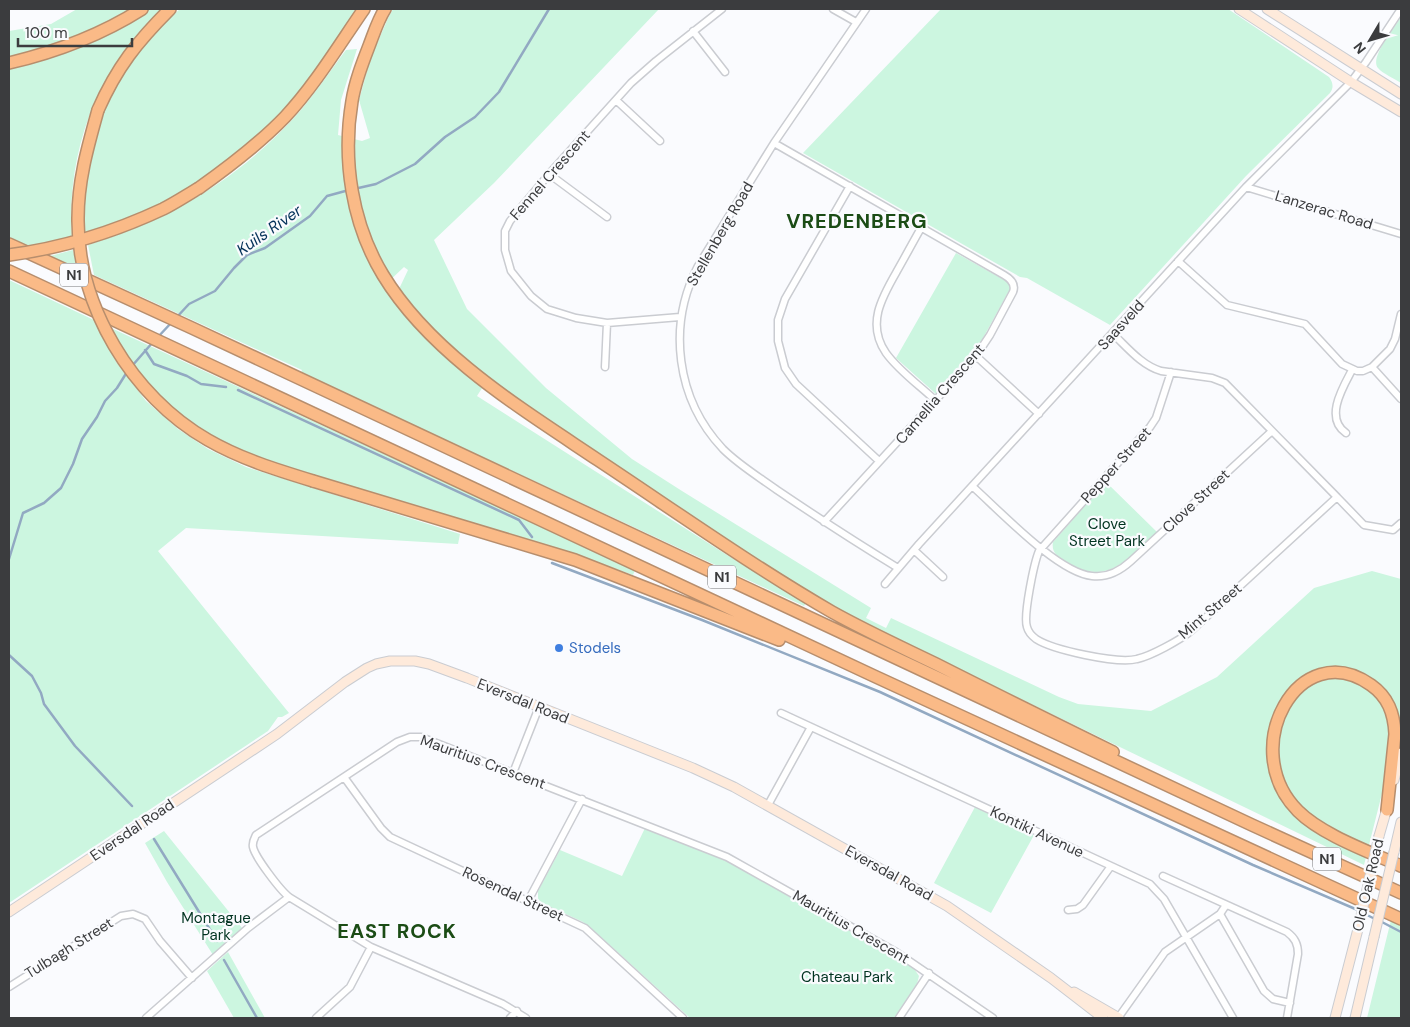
<svg xmlns="http://www.w3.org/2000/svg" width="1410" height="1027" font-family="'DM Sans',sans-serif">
  <style>
    .green { fill: #ccf6e0 }
    .lines { fill: none; stroke-linecap: round; stroke-linejoin: round }
    .stream { stroke: #92a9c2; stroke-width: 2.5 }
    .street-casing { stroke: #caccd1; stroke-width: 9 }
    .secondary-casing { stroke: #caccd1; stroke-width: 11 }
    .highway-casing { stroke: #b78e6d; stroke-width: 14 }
    .street { stroke: #fff; stroke-width: 6 }
    .secondary { stroke: #feeadb; stroke-width: 9 }
    .highway { stroke: #faba87; stroke-width: 11 }
    .secondary-bridge-casing { stroke: #caccd1; stroke-width: 11; stroke-linecap: butt }
    .highway-bridge-casing { stroke: #b78e6d; stroke-width: 14; stroke-linecap: butt }
    .secondary-bridge { stroke: #feeadb; stroke-width: 9 }
    .highway-bridge { stroke: #faba87; stroke-width: 11 }
    .shop-dot { fill: #3f7fe0; stroke: #fafbfe; stroke-width: 2 }
    .labels { text-anchor: middle; dominant-baseline: central; stroke-width: 4.5; stroke-linejoin: round; paint-order: stroke }
    .shield { fill: #fafbfe; stroke: #747578; stroke-width: 1 }
    .shield-label { font-size: 14px; font-weight: bold; fill: #3b3c3e }
    .street-label { font-size: 15px; fill: #3b3c3e; stroke: #fafbfe }
    .park-label { font-size: 15px; fill: #003320; stroke: #fafbfe }
    .shop-label { font-size: 15px; fill: #366cbe; stroke: #fafbfe; text-anchor: start }
    .water-label { font-size: 16px; font-style: italic; fill: #033158; stroke: #fafbfe }
    .district-label { font-size: 20px; font-weight: bold; letter-spacing: 1px; fill: #1b4c15; stroke: #fafbfe }
  </style>
  <rect width="100%" height="100%" fill="#fafbfe"/>
  <path class="green" d="M77,9H133C96,32 52,49 9,58V31L51,24Z
    M149,9H162C98,66 66,151 72,237L30,247L9,237V67L125,24Z
    M180,9H359L304,87L263,133L197,184L162,204L124,221L85,233C79,143 112,68 180,9Z
    M393,9H659L494,183L434,240L467,309L546,388L632,459L682,491L871,608L866,618L886,628L891,618L1059,697L1078,704L1151,711L1217,677L1314,588L1372,571L1401,579V718L1364,865L884,633C801,591 724,538 646,486C559,428 464,373 399,289L408,270L404,267L385,285L484,385L477,396L727,555L806,603L804,606L301,373L302,370L94,275L88,245C172,219 242,177 300,111C316,92 331,70 346,50L357,49L341,100L338,135L362,141L370,138L359,100L370,60L388,18Z
    M941,9H1228L1329,77C1333,82 1334,88 1330,93L1246,176L1110,325L1027,278L1020,277L803,153Z
    M1401,17V83C1394,78 1383,74 1378,68C1369,58 1395,27 1401,17Z
    M73,250L77,268L50,256Z
    M956,253L1006,281L1009,284L1010,289L982,340L966,360L936,394L896,358Z
    M9,280L94,320L117,363L146,401L178,429L208,449L246,467L460,534L458,544L186,528L158,551L289,713L282,717H278L268,731L9,903Z
    M111,328L635,570L633,575L571,553L274,463C203,439 145,398 111,328Z
    M1106,482L1157,532C1130,558 1106,588 1067,562C1058,557 1051,553 1053,542Z
    M975,807L1034,835L991,913L934,883Z
    M645,828L705,851L734,865L913,967L919,976L917,984L894,1018H690L591,928L583,922L542,903L538,899V891L560,850L622,876Z
    M164,831L242,928L213,955L167,882L145,843Z
    M1391,920L1401,925V1018H1367Z
    M228,952L265,1018H234L207,971Z"/>
  <g class="lines">
    <path class="stream" d="M354,189L376,184L415,164L445,137L475,117L499,92L549,9
      M176,318L189,304L215,291L234,268L247,255L265,248L310,216L327,196L349,190
      M157,338L172,322
      M145,350L154,364L187,376L201,384L226,387
      M132,366L153,342
      M238,390L519,520L532,537
      M9,559L23,513L44,503L61,488L73,464L82,439L97,417L105,401L117,388L127,372
      M552,563L702,620L880,692L1253,865L1360,911
      M9,655L32,676L41,693L44,704L75,746L132,806
      M154,839L217,941
      M1365,914L1375,919
      M1380,921L1401,932
      M224,960L257,1018"/>
    <defs>
      <path id="street" d="M833,9L856,22
        M866,9L774,143L698,266C667,326 676,399 723,449C739,465 759,477 777,490C817,517 857,543 898,568
        M693,31L725,72
        M616,100L660,141
        M774,143L1004,275C1011,279 1016,284 1013,292L990,335L976,356L824,522
        M549,174L607,217
        M850,186L785,299L778,320V341L785,368L796,384L879,461
        M1246,187L1401,234
        M921,228C913,242 905,257 897,271C882,297 866,324 886,353C899,371 919,385 935,400
        M1178,261L1227,305L1305,324L1342,364L1357,371H1363L1372,367L1390,349L1395,339L1401,314
        M680,317L607,323L576,318L547,309L531,296L511,271L505,250V231L510,221L549,174L631,83L656,61L722,9
        M1113,334C1127,347 1141,365 1161,371L1212,378L1225,383L1337,497L1191,631C1180,640 1151,656 1137,659C1117,664 1053,650 1036,639C1032,636 1028,631 1027,627C1023,616 1034,563 1039,551L1150,427L1156,418L1171,372
        M976,356L1039,414
        M605,367L607,323
        M1372,367L1401,399
        M1346,433C1324,418 1343,387 1352,370
        M972,486C999,510 1058,573 1092,576C1107,578 1120,571 1131,561L1272,431
        M1337,497L1364,525L1393,530L1401,523
        M914,550L943,577
        M885,584L919,544L1246,187L1351,82L1366,62L1401,9
        M781,713L1150,884L1164,899L1233,1018
        M513,773L539,707
        M344,777L381,828L390,837L585,928L683,1018
        M768,805L811,727
        M1163,876L1287,932C1295,938 1298,944 1298,954L1287,1018
        M528,901L582,799
        M1226,905L1220,914L1264,991L1273,999L1290,1003
        M1068,910L1077,909L1083,905L1111,866
        M9,987L121,916L133,914L145,919L160,941L192,978
        M146,1018L248,928L289,897
        M316,1018L350,987L371,947
        M510,1018L517,1011
        M526,1018L503,1004L371,947L289,897C280,890 255,857 253,847C252,842 254,839 256,835L397,742L410,737H421L727,857L896,952L993,1018
        M899,1018L929,973
        M1118,1018L1165,952L1220,914"/>
      <path id="secondary" d="M1239,9L1351,82L1401,112
        M1267,9L1401,94
        M1394,780L1401,753
        M1379,836L1388,805
        M1394,852L1401,822
        M9,912L277,734L345,682L367,668L376,664L390,661H415L429,664L467,678L693,768L734,787L947,906L1051,978L1103,1018
        M1074,992L1119,1018
        M1335,1018L1358,929
        M1355,1018L1374,937"/>
      <path id="highway" d="M385,9C378,20 374,33 369,46C362,64 355,82 352,101C342,160 352,224 383,275C431,354 522,409 598,460C675,511 751,565 832,612C866,631 901,647 936,664C995,694 1054,723 1113,752
        M9,63C56,52 101,35 142,9
        M98,110C117,67 137,42 170,9
        M199,188C230,166 259,144 285,117C315,85 339,45 364,9
        M9,244L192,328L1252,825L1401,893
        M9,271L874,676L1401,919
        M313,481L575,560L779,640
        M1387,810L1395,734C1394,713 1388,697 1371,685C1299,634 1236,749 1298,811C1322,835 1370,852 1401,866"/>
    </defs>
    <use href="#street" class="street-casing"/>
    <use href="#secondary" class="secondary-casing"/>
    <use href="#highway" class="highway-casing"/>
    <use href="#street" class="street"/>
    <use href="#secondary" class="secondary"/>
    <use href="#highway" class="highway"/>
    <defs>
      <path id="secondary-bridge" d="M1358,929L1379,836
        M1374,937L1394,852"/>
      <path id="highway-bridge" d="M98,110C88,146 78,180 78,218C77,305 132,397 208,440C241,459 277,470 313,481
        M9,255C62,248 114,232 163,209C175,203 187,195 199,188"/>
    </defs>
    <use href="#secondary-bridge" class="secondary-bridge-casing"/>
    <use href="#highway-bridge" class="highway-bridge-casing"/>
    <use href="#secondary-bridge" class="secondary-bridge"/>
    <use href="#highway-bridge" class="highway-bridge"/>
  </g>
  <circle class="shop-dot" cx="559" cy="648" r="5"/>
  <g class="labels">
    <g class="shield">
      <rect x="60" y="263.5" width="28" height="23" rx="4"/>
      <rect x="708" y="565.5" width="28" height="23" rx="4"/>
      <rect x="1313" y="847.5" width="28" height="23" rx="4"/>
    </g>
    <g class="shield-label">
      <text x="74" y="275">N1</text>
      <text x="722" y="577">N1</text>
      <text x="1327" y="859">N1</text>
    </g>
    <g class="street-label">
      <text transform="translate(550 175) rotate(-49)">Fennel Crescent</text>
      <text transform="translate(1324 210) rotate(17)">Lanzerac Road</text>
      <text transform="translate(720 234) rotate(-60)">Stellenberg Road</text>
      <text transform="translate(1121 325) rotate(-48)">Saasveld</text>
      <text transform="translate(940 394) rotate(-49)">Camellia Crescent</text>
      <text transform="translate(1116 465) rotate(-48)">Pepper Street</text>
      <text transform="translate(1196 501) rotate(-43)">Clove Street</text>
      <text transform="translate(1210 611) rotate(-40)">Mint Street</text>
      <text transform="translate(523 701) rotate(22)">Eversdal Road</text>
      <text transform="translate(483 762) rotate(20)">Mauritius Crescent</text>
      <text transform="translate(132 830) rotate(-34)">Eversdal Road</text>
      <text transform="translate(1037 832) rotate(25)">Kontiki Avenue</text>
      <text transform="translate(889 873) rotate(29)">Eversdal Road</text>
      <text transform="translate(1368 885) rotate(-77)">Old Oak Road</text>
      <text transform="translate(513 894) rotate(25)">Rosendal Street</text>
      <text transform="translate(851 927) rotate(30)">Mauritius Crescent</text>
      <text transform="translate(69 948) rotate(-32)">Tulbagh Street</text>
    </g>
    <g class="park-label">
      <text x="1107" y="524">Clove<tspan x="1107" dy="17">Street Park</tspan></text>
      <text x="216" y="918">Montague<tspan x="216" dy="17">Park</tspan></text>
      <text x="847" y="977">Chateau Park</text>
    </g>
    <g class="shop-label">
      <text x="569" y="648">Stodels</text>
    </g>
    <g class="water-label">
      <text transform="translate(269 230) rotate(-35)">Kuils River</text>
    </g>
    <g class="district-label">
      <text x="857" y="221">VREDENBERG</text>
      <text x="397" y="931">EAST ROCK</text>
    </g>
  </g>
  <rect width="1410" height="1027" fill="none" stroke="#3b3c3e" stroke-width="20"/>
  <g transform="translate(1370 40) rotate(232)" stroke="#fafbfe" stroke-width="4" paint-order="stroke">
  <path d="M0-4L9 19L0 12L-9 19Z" fill="#3b3c3e"/>
  <text y="-8" font-size="14" font-weight="bold" text-anchor="middle" fill="#3b3c3e">N</text>
  </g>
  <path d="M18 38v8h114v-8" fill="none" stroke="#3b3c3e" stroke-width="2.5"/>
  <text x="25" y="38" font-size="15" fill="#3b3c3e" stroke="#fafbfe" stroke-width="4" paint-order="stroke">100 m</text>
</svg>
